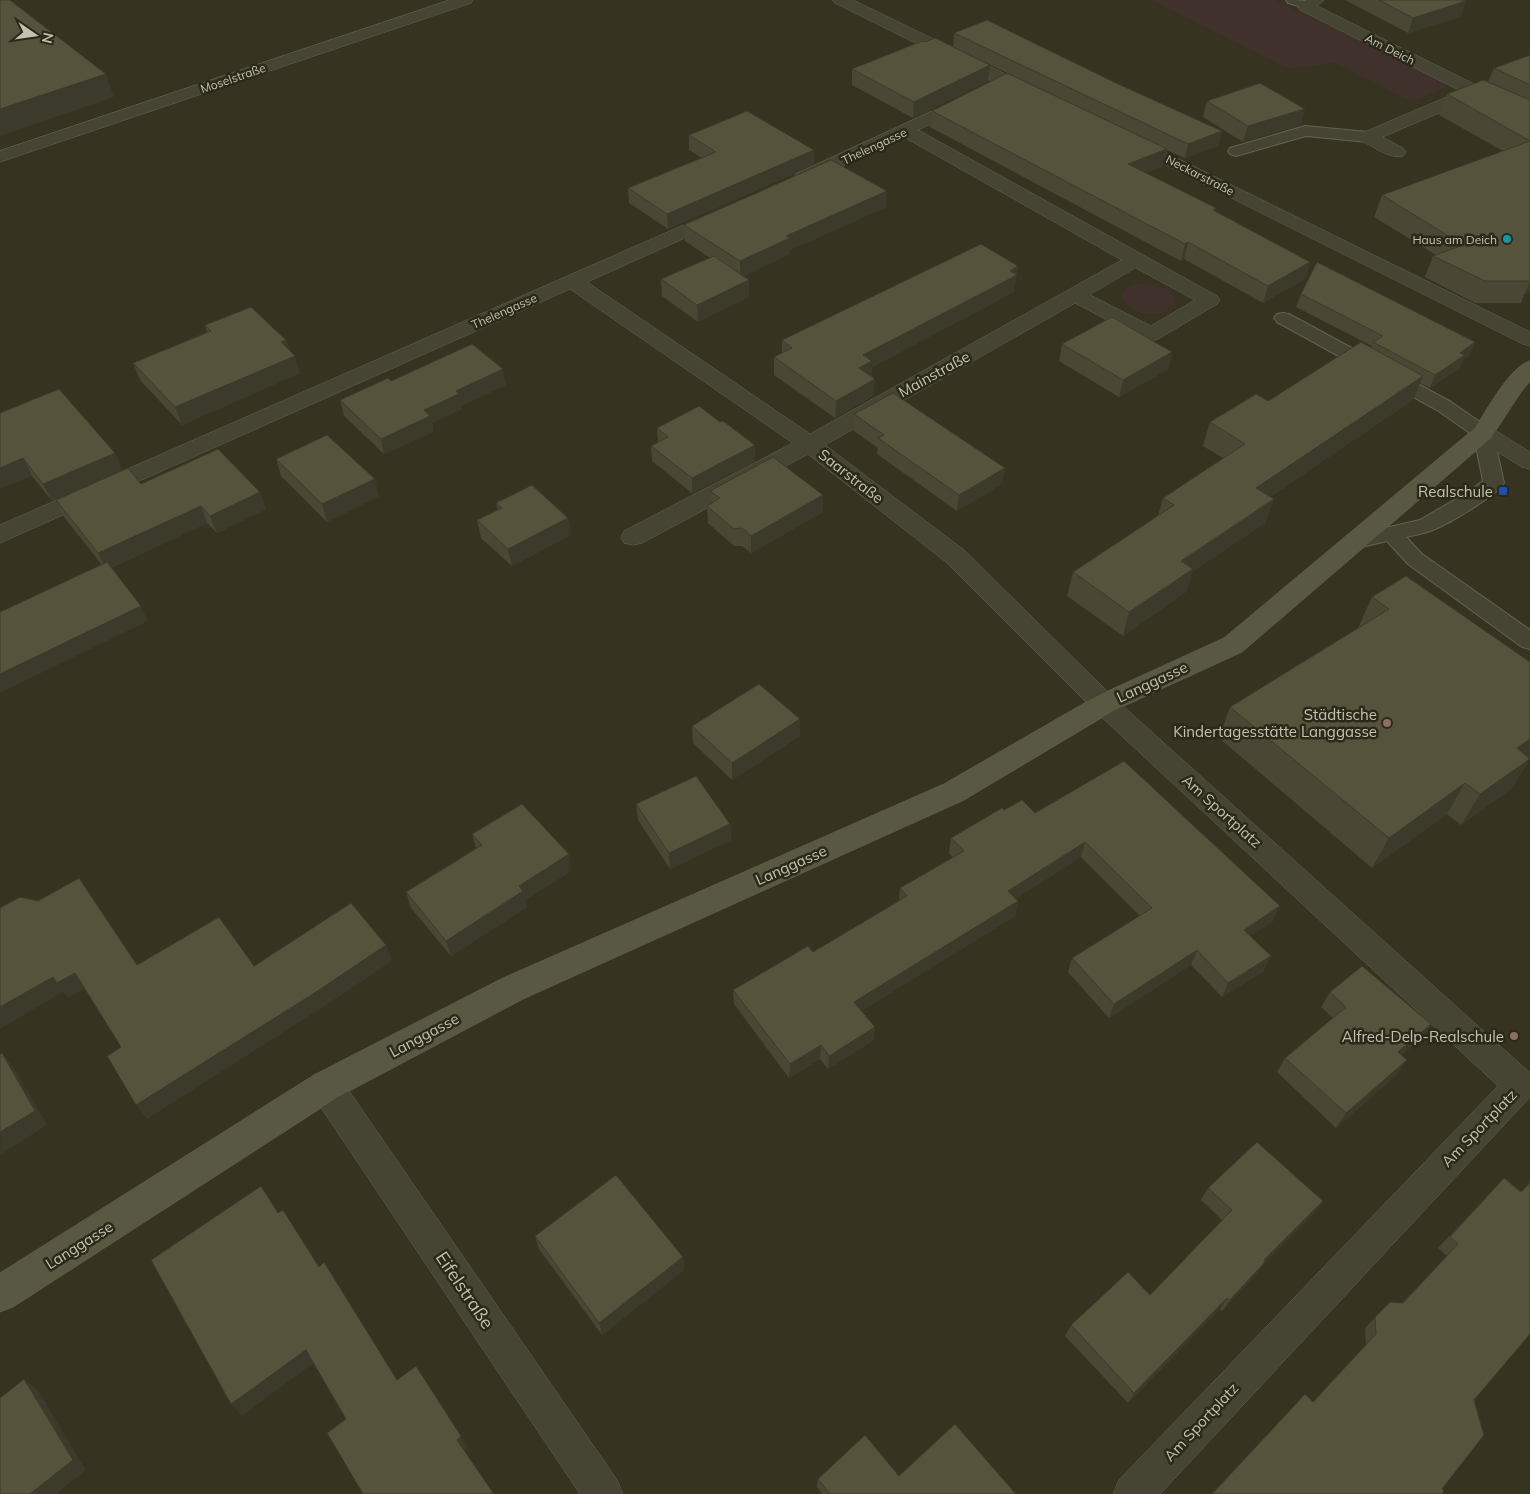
<svg xmlns="http://www.w3.org/2000/svg" width="1530" height="1494" font-family="Mulish,sans-serif">
  <style>
    .green { fill: #40312c }
    .lines { fill: none; stroke-linecap: round; stroke-linejoin: round }
    .lane-casing { stroke: #646351; stroke-width: 2 }
    .street-casing { stroke: #646351; stroke-width: 1 }
    .secondary-casing { stroke: #646351; stroke-width: 1 }
    .lane { fill: #464534; fill-rule: evenodd }
    .street { fill: #464534; fill-rule: evenodd }
    .secondary { fill: #595842; fill-rule: evenodd }
    .wall { fill: #4a4734 }
    .shaded-wall { fill: #3c3a2b }
    .building { fill: #56533d; stroke: #3c3a2b }
    .culture-dot { fill: #0f9aa8; stroke: #2b291a; stroke-width: 2 }
    .transit-dot { fill: #1a4fb4; stroke: #2b291a; stroke-width: 2 }
    .education-dot { fill: #8d6e63; stroke: #2b291a; stroke-width: 2 }
    .labels { text-anchor: middle; dominant-baseline: central; stroke-width: 5; stroke-linejoin: round; paint-order: stroke }
    .far-street-label { font-size: 12px; fill: #c3c2ae; stroke: #2b291a }
    .far-poi-label { font-size: 12px; fill: #c3c2ae; stroke: #2b291a; text-anchor: end }
    .street-label { font-size: 15px; fill: #c3c2ae; stroke: #2b291a }
    .poi-label { font-size: 15px; fill: #c3c2ae; stroke: #2b291a; text-anchor: end }
    .near-street-label { font-size: 18px; fill: #c3c2ae; stroke: #2b291a }
  </style>
  <rect width="100%" height="100%" fill="#363321"/>
  <path class="green" d="M1151,0H1275L1444,82L1447,87L1412,102L1335,63L1289,69Z
    M1146,283C1160,285 1175,289 1176,305C1161,320 1132,316 1121,298C1124,285 1135,284 1146,283Z"/>
  <g class="lines">
    <defs>
      <path id="lane" d="M1286,0C1296,0 1309,0 1316,5L1309,9L1288,3Z
        M1305,126L1368,132L1373,134L1376,137L1373,140L1368,142L1306,136L1236,156L1230,154L1228,151L1230,148Z
        M1283,313L1289,314L1451,402L1490,429L1493,433L1504,483C1496,496 1448,524 1433,530C1425,533 1415,535 1406,537L1422,554L1530,630V649L1522,647L1408,564L1387,541L1353,549L1346,547L1343,542L1346,537L1420,520L1463,495L1483,481L1474,436L1437,410L1277,322L1274,318L1277,314Z"/>
      <path id="street" d="M450,0H473L471,3L0,162V151Z
        M833,0H853L1038,90L1041,94L1038,98L1032,99L1026,98L835,3Z
        M1306,0H1324L1317,6L1530,112V124L1475,98L1382,137L1403,148L1406,152L1403,156C1389,159 1374,147 1362,141L1359,137L1362,133L1461,91L1300,10L1298,7Z
        M963,97L969,98L972,102L969,106L918,130L1217,296L1220,300L1217,304L1158,339L1151,341L1144,339L1075,303L825,445L964,550L1113,697L1530,1073V1097L1160,1494H1113L1119,1480L1498,1086L1095,711L946,562L808,454L642,543L633,545L624,543L621,537L624,531L793,443L570,289L0,543V525L718,210L725,212L728,216L725,220L587,282L810,434L1122,260L904,137L810,182L803,184L796,182L794,178L796,174ZM1136,268L1195,300L1151,326L1090,295Z
        M1132,136L1530,332V346L1523,344L1126,145L1123,141L1126,137Z
        M1483,426L1491,428L1530,452V469L1522,467L1475,438L1472,433L1475,428Z
        M326,1071L338,1075L617,1480L623,1494H580L314,1097L310,1086L314,1075Z"/>
      <path id="secondary" d="M1530,361V381L1519,395L1491,438L1242,652L1113,711L964,800L523,999L338,1097L13,1307L0,1312V1273L314,1075L501,979L944,784L1095,697L1224,638L1475,428C1487,410 1510,366 1530,361Z"/>
    </defs>
    <use href="#lane" class="lane-casing"/>
    <use href="#street" class="street-casing"/>
    <use href="#secondary" class="secondary-casing"/>
    <use href="#lane" class="lane"/>
    <use href="#street" class="street"/>
    <use href="#secondary" class="secondary"/>
  </g>
  <path class="wall" d="M1345,0H1463L1466,1L1460,17L1408,33Z
    M954,33L1222,131L1218,146L1185,158L1167,150L1163,166L1145,173L1216,208L1215,211L1310,262L1305,279L1263,303L1184,259L1181,261L930,127L932,111L1121,128L953,47Z
    M1530,55V292L1524,295L1521,303H1475L1425,277L1433,256L1436,255L1374,217L1382,195L1503,151L1439,115L1447,94L1488,82L1494,68Z
    M852,69L988,81L913,118L852,85Z
    M1207,101L1301,125L1243,142L1203,117Z
    M689,135L814,150V165L668,229L629,203L628,188L702,158L689,150Z
    M886,207L790,250V254L743,276L749,280V297L698,322L662,296L661,279L710,258L685,241L684,225Z
    M1018,266L1014,292L872,367L871,377L875,379L873,396L835,418L774,375V357L782,353V340Z
    M1301,294L1475,342L1469,356L1463,360L1460,368L1430,388L1420,383L1414,399L1270,497L1274,499L1265,523L1192,572L1186,592L1123,636L1067,596L1073,572L1158,516L1163,498L1223,458L1203,446L1210,422L1268,401L1371,348L1372,346L1296,307Z
    M205,325L286,340L290,350L300,373L182,425L140,380L133,363L207,332Z
    M1062,344L1172,352L1168,369L1119,397L1059,361Z
    M391,381L506,385L461,406L462,409L432,423L433,432L384,454L344,416L340,400Z
    M0,413L115,453L122,470L52,501L32,476Z
    M854,414L1002,484L957,511L877,454L878,448L854,431Z
    M657,428L755,461L692,493L652,461L651,446L658,442Z
    M276,459L379,496L327,522L281,476Z
    M141,484L260,492L266,509L217,533L207,523L111,568L148,621L102,565L64,517L56,500Z
    M710,491L823,512L751,553L742,546H734L708,523L707,506L711,503Z
    M496,503L568,518L571,535L512,566L481,538L477,520L498,510Z
    M1406,576L1530,759L1511,789L1461,825L1447,814L1372,868L1219,738L1230,707L1358,628L1372,597Z
    M692,726L800,736L732,780L693,743Z
    M636,804L730,824L731,840L670,869L638,820Z
    M1004,810L1035,813L1273,921L1250,936L1264,971L1222,997L1191,965L1109,1018L1068,972L1072,958L1140,916L1081,857L1016,898L1018,901L1015,916L861,1011L875,1027L873,1041L828,1069L820,1059L789,1078L734,1004L733,990L813,952L899,901L900,888L953,858L949,853L951,838Z
    M472,834L571,871L525,900L527,907L451,956L411,908L406,892L476,848Z
    M1330,992L1431,1024L1421,1039L1401,1055L1397,1075L1336,1128L1277,1072L1285,1058L1333,1018L1321,1007Z
    M1504,1178L1521,1192L1530,1182V1334L1474,1400L1442,1489L1313,1402L1366,1345L1365,1328L1390,1302L1402,1303L1447,1256L1438,1248Z
    M1208,1188L1323,1201L1314,1213L1264,1263L1257,1273L1222,1311L1220,1309L1128,1403L1065,1336L1071,1325L1150,1295L1222,1220L1201,1200Z
    M535,1236L683,1257L684,1270L602,1335L539,1249Z
    M899,1476L1016,1494H822L817,1487L818,1479Z"/>
  <path class="shaded-wall" d="M1466,1L1460,17L1408,33L1413,18Z
    M990,65L988,81L913,118L914,102Z
    M106,74L114,97L0,136V109Z
    M1305,109L1301,125L1243,142L1248,126Z
    M1222,131L1218,146L1185,158L1188,144Z
    M1167,149L1163,166L1124,180L1128,164Z
    M814,150V165L668,229L667,214Z
    M887,191L886,207L790,250V254L740,278V261L786,236Z
    M1188,242L1184,259L1181,261L1185,244Z
    M1310,262L1305,279L1263,303L1268,286Z
    M1018,266L1014,292L872,367L871,378L859,368L863,355L1010,271Z
    M749,280V297L698,322L697,305Z
    M1530,282V292L1524,295Z
    M286,340L292,357L281,342Z
    M1475,342L1469,356L1463,360L1460,368L1430,388L1435,375L1460,353Z
    M1172,352L1168,369L1119,397L1123,380Z
    M295,356L300,373L182,425L175,407Z
    M503,369L506,385L461,406L462,409L432,423L433,432L384,454L381,439L424,410L456,391Z
    M1423,376L1414,399L1248,512L1256,488Z
    M875,379L873,396L835,418L836,401Z
    M755,445V461L692,493V478Z
    M115,453L122,470L52,501L43,484Z
    M23,458L32,476L0,489V468Z
    M1005,468L1002,484L957,511L959,495Z
    M375,479L379,496L327,522L322,504Z
    M260,492L266,509L217,533L210,516Z
    M823,495V512L751,553V536Z
    M1274,499L1265,523L1192,572L1186,592L1123,636L1129,612L1181,561Z
    M201,506L207,523L106,570L98,553Z
    M568,518L571,535L512,566L508,549Z
    M141,606L148,621L0,693V674Z
    M800,719V736L732,780V763Z
    M1530,739V756L1497,779L1517,748Z
    M1530,759L1511,789L1461,825L1480,794Z
    M1465,783L1447,814L1372,868L1389,838Z
    M730,824L731,840L670,869L669,853Z
    M1085,842L1081,857L1005,906L1008,891Z
    M569,854L571,871L525,900L527,907L451,956L446,941L519,886Z
    M1018,901L1015,916L853,1016L854,1002Z
    M1280,906L1273,921L1237,945L1244,930Z
    M386,945L392,961L320,1009L147,1119L136,1105Z
    M1197,950L1191,965L1109,1018L1114,1004Z
    M1271,956L1264,971L1222,997L1228,983Z
    M75,973L85,988L68,998L63,992L0,1029V1007L53,977Z
    M1431,1024L1421,1039L1388,1067L1398,1052Z
    M875,1027L873,1041L828,1069L829,1056Z
    M821,1045L820,1059L789,1078L790,1064Z
    M2,1053L14,1068L47,1125L0,1155Z
    M1407,1060L1397,1075L1336,1128L1346,1113Z
    M1323,1201L1314,1213L1264,1263L1257,1273L1222,1311L1230,1300L1264,1260Z
    M683,1257L684,1270L602,1335L599,1323Z
    M1227,1298L1220,1309L1128,1403L1134,1393Z
    M306,1350L315,1362L242,1416L231,1404Z
    M24,1379L38,1390L86,1470L56,1494H30Z
    M461,1436L468,1447L464,1450L457,1440Z"/>
  <path class="building" d="M0,0H10L106,74L0,109Z
    M1379,0H1463L1466,1L1413,18Z
    M987,20L1116,83L1222,131L1188,144L954,33Z
    M935,38L990,65L914,102L852,69L922,41L925,42Z
    M1530,55V85L1494,68Z
    M1007,73L1167,149L1128,164L1216,208L1213,210L1310,262L1268,286L1188,242L1185,244L932,111Z
    M1483,80L1530,100V141L1447,94Z
    M1260,83L1305,109L1248,126L1207,101Z
    M747,111L814,150L667,214L628,188L716,152L689,135Z
    M1530,141V281H1485L1433,256L1463,245L1382,195Z
    M831,160L887,191L786,236L790,238L740,261L684,225Z
    M981,244L1018,266L1010,271L1017,275L863,355L872,361L859,368L875,379L836,401L774,357L792,348L782,340Z
    M714,256L749,280L697,305L661,279Z
    M1317,262L1475,342L1460,353L1465,355L1435,375L1373,342L1383,336L1301,294Z
    M251,307L286,340L281,342L295,356L175,407L133,363L211,331L205,325Z
    M1112,317L1172,352L1123,380L1062,344Z
    M1361,342L1423,376L1256,488L1274,499L1181,561L1193,569L1129,612L1073,572L1174,505L1163,498L1245,444L1210,422L1256,394L1268,401Z
    M472,344L503,369L456,391L459,394L424,410L430,416L381,439L340,400L388,378L391,381Z
    M59,389L115,453L43,484L23,458L0,468V413Z
    M893,393L1005,468L959,495L878,438L884,435L854,414Z
    M699,406L720,422L723,421L755,445L692,478L651,446L668,437L657,428Z
    M327,435L375,479L322,504L276,459Z
    M218,449L260,492L210,516L201,506L98,553L56,500L128,468L141,484Z
    M773,457L823,495L751,536L742,528L734,529L707,506L720,498L710,491Z
    M532,485L568,518L508,549L477,520L502,508L496,503Z
    M107,562L141,606L0,674V612Z
    M1406,576L1530,662V739L1517,748L1530,759L1480,794L1465,783L1389,838L1230,707L1389,609L1372,597Z
    M759,684L800,719L732,763L692,726Z
    M1124,761L1280,906L1244,930L1271,956L1228,983L1197,950L1114,1004L1072,958L1152,908L1085,842L1008,891L1018,901L854,1002L875,1027L829,1056L821,1045L790,1064L733,990L808,946L813,952L907,896L900,888L964,851L951,838L1002,808L1004,810L1022,800L1035,813Z
    M696,776L730,824L669,853L636,804Z
    M522,804L569,854L519,886L523,891L446,941L406,892L482,845L472,834Z
    M79,878L137,965L219,917L254,966L351,903L386,945L313,994L136,1105L107,1056L121,1047L75,973L57,983L53,977L0,1007V908L20,897L38,901Z
    M1362,966L1431,1024L1398,1052L1407,1060L1346,1113L1285,1058L1346,1007L1330,992Z
    M2,1053L35,1111L0,1132V1055Z
    M1257,1142L1323,1201L1264,1260L1265,1262L1230,1300L1227,1298L1134,1393L1071,1325L1128,1272L1150,1295L1232,1210L1208,1188Z
    M616,1175L683,1257L599,1323L535,1236Z
    M1504,1178L1521,1192L1530,1183V1334L1474,1400L1484,1435L1442,1489L1444,1491L1442,1494H1212L1305,1394L1313,1402L1376,1334L1375,1317L1390,1302L1403,1303L1458,1244L1450,1237Z
    M261,1186L278,1213L283,1210L319,1267L324,1262L397,1380L416,1366L461,1436L457,1440L494,1494H363L327,1433L346,1419L306,1350L231,1404L151,1260Z
    M24,1379L73,1460L30,1494H0V1398Z
    M955,1424L1016,1494H830L818,1479L865,1435L899,1476Z"/>
  <circle class="culture-dot" cx="1507" cy="239" r="5"/>
  <rect class="transit-dot" x="1498" y="486" width="10" height="10" rx="2.5"/>
  <g class="education-dot">
    <circle cx="1387" cy="723" r="5"/>
    <circle cx="1514" cy="1036" r="5"/>
  </g>
  <g class="labels">
    <g class="far-street-label">
      <text transform="translate(1390 49) rotate(27)">Am Deich</text>
      <text transform="translate(233 78) rotate(-19)">Moselstraße</text>
      <text transform="translate(874 146) rotate(-25)">Thelengasse</text>
      <text transform="translate(1200 175) rotate(27)">Neckarstraße</text>
      <text transform="translate(504 311) rotate(-24)">Thelengasse</text>
    </g>
    <g class="far-poi-label">
      <text x="1497" y="239">Haus am Deich</text>
    </g>
    <g class="street-label">
      <text transform="translate(934 374) rotate(-29)">Mainstraße</text>
      <text transform="translate(851 476) rotate(38)">Saarstraße</text>
      <text transform="translate(1152 682) rotate(-25)">Langgasse</text>
      <text transform="translate(1222 811) rotate(42)">Am Sportplatz</text>
      <text transform="translate(791 865) rotate(-24)">Langgasse</text>
      <text transform="translate(424 1035) rotate(-28)">Langgasse</text>
      <text transform="translate(1479 1128) rotate(-46)">Am Sportplatz</text>
      <text transform="translate(79 1245) rotate(-32)">Langgasse</text>
      <text transform="translate(1201 1422) rotate(-47)">Am Sportplatz</text>
    </g>
    <g class="poi-label">
      <text x="1493" y="491">Realschule</text>
      <text x="1377" y="714">Städtische<tspan x="1377" dy="17">Kindertagesstätte Langgasse</tspan></text>
      <text x="1504" y="1036">Alfred-Delp-Realschule</text>
    </g>
    <g class="near-street-label">
      <text transform="translate(465 1290) rotate(56)">Eifelstraße</text>
    </g>
  </g>
  <g transform="translate(35 35) rotate(103)" stroke="#2b291a" stroke-width="4" paint-order="stroke">
  <path d="M0-4L9 19L0 12L-9 19Z" fill="#c3c2ae"/>
  <text y="-8" font-size="14" font-weight="bold" text-anchor="middle" fill="#c3c2ae">N</text>
  </g>
</svg>
